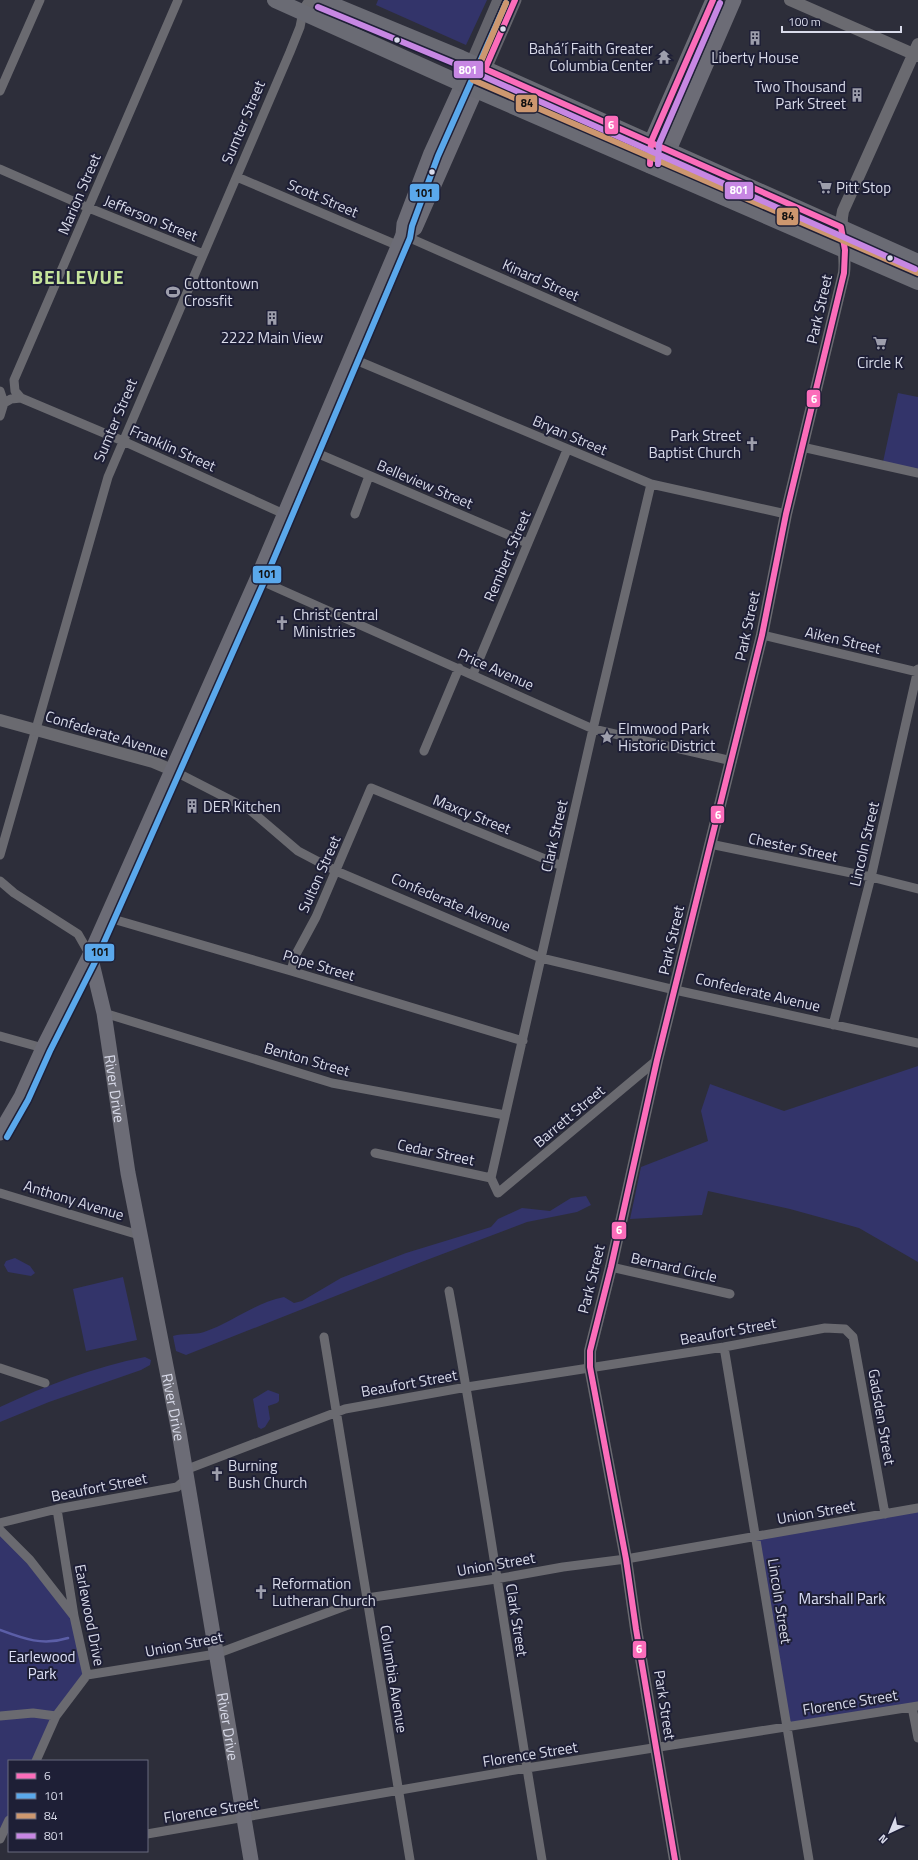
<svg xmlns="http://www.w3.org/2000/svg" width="918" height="1860" font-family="'Titillium Web',sans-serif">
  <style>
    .green { fill: #33346a }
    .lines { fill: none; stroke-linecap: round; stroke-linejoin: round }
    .stream { stroke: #5b5ea7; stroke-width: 2.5 }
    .minor { stroke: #6a6a70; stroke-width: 9 }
    .tertiary { stroke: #6a6a70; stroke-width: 12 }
    .secondary { stroke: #64646c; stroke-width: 13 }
    .primary { stroke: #6c6c76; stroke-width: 15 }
    .trunk { stroke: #6a6b74; stroke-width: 16 }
    .bus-1-casing { stroke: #1e1f36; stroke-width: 9 }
    .bus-2-casing { stroke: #1e1f36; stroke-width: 9 }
    .bus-3-casing { stroke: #1e1f36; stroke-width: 9 }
    .bus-4-casing { stroke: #1e1f36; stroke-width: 9 }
    .bus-1 { stroke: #fb6dba; stroke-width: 6 }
    .bus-2 { stroke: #5aa8eb; stroke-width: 6 }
    .bus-3 { stroke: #cd976f; stroke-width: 6 }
    .bus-4 { stroke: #c787e3; stroke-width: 6 }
    .bus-dot { fill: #d9dbea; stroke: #1e1f36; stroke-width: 1.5 }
    .labels { text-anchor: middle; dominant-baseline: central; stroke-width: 4; stroke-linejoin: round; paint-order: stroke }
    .poi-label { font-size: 15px; fill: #d9dbea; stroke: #1e1f36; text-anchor: start }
    .street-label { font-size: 15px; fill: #d9dbea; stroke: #1e1f36 }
    .park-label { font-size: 15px; fill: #dde0f7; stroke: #1e1f36 }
    .district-label { font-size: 19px; font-weight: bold; letter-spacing: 1px; fill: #c5e39b; stroke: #1e1f36 }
    .line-badge { stroke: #1e1f36; stroke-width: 1.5 }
    .badge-label { font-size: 11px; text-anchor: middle; font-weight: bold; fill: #fff }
    .pale-badge-label { font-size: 11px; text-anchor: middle; font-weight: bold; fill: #111 }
  </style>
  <rect width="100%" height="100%" fill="#2d2e3a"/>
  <path class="green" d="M378,0H487L466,45L376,5Z
    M898,393L918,397V470L883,462Z
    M918,1066V1262L859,1228L790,1209L708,1191L702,1215L630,1219L641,1167L708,1141L701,1111L710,1084L784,1111Z
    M586,1196L591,1205L577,1212L527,1222L424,1261L186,1355L176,1351L173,1336C183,1333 195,1335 204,1332C233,1322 252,1304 284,1297L294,1303L302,1301L341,1278L406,1253L491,1227L498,1219L522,1208L550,1211L571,1198Z
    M15,1258L30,1266L35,1273L31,1276L8,1272L4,1265L6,1261Z
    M123,1277L137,1340L86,1351L73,1289Z
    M145,1357L151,1360L150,1365L141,1370L49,1402L0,1422V1407C47,1385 94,1367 145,1357Z
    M268,1390L279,1394V1401L277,1403L268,1406L270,1419L265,1427L261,1429L258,1427L253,1399Z
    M918,1508V1706L787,1726L755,1537Z
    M0,1530L74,1616L87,1675L56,1716L36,1761H9V1820L0,1839Z"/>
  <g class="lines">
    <path class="stream" d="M0,1630C24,1639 43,1646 68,1638"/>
    <path class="minor" d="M0,91L40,0
      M0,169L89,208L203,254
      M237,177L399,246
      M403,235L667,351
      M351,358L651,484L786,514
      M0,391L4,403L0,416
      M21,398L15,391L14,380L178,0
      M4,403L11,399L21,398L123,441L284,514
      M802,447L918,473
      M312,451L527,543
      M651,484L593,729L491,1178L498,1193L657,1060
      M355,514L369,476
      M257,579L593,729L732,761
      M762,635L918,672
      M473,674L567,450
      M424,751L459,668
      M172,770L250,810L298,851L336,871L541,958L675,990L918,1043
      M710,844L871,877L918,889
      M0,855L108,477L290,52L300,27L303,12
      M0,881L14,893L78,934L90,955
      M106,917L291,971L523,1041
      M291,971L295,956L316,917L371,788L562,866
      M104,1013L332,1083L505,1115
      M833,1025L872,873L918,669
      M0,1036L43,1048
      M375,1153L491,1178
      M0,1193L139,1235
      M611,1267L730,1294
      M449,1291C484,1480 510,1670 542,1860
      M324,1337L410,1860
      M724,1347L809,1860
      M0,1368L45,1383
      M0,1523L57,1509L177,1487L184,1481L185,1470L345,1409L467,1387L724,1347L825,1328L845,1329L853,1337L885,1514
      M0,1530L30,1560L73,1615
      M87,1675L216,1654L367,1598L496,1579L563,1567L626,1559L918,1508
      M912,1707L918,1738
      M0,1716L33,1713L56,1716
      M36,1761L56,1716L87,1675L74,1616L57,1509
      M147,1834L527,1768L918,1706
      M0,1839L9,1820"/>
    <path class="tertiary" d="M790,0L918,56
      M303,12L311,0
      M0,720L153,762L172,770
      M675,1860L636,1629L626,1559L590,1367V1351L611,1267L657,1060L762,635L786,514L844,273C847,252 838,232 843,211L918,44"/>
    <path class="secondary" d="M472,63L499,0
      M485,69L515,0"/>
    <g class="primary">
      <path d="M651,155V142L713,0"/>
      <path d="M650,166L669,150L734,0"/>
      <path d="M403,235L415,228L485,69"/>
      <path id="s1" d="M90,955L104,1013L128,1173L179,1432L251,1860"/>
      <path d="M0,1133L21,1097L43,1048L90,955L257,579L403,235L404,224L431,153L472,63"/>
    </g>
    <path class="trunk" d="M275,0L462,84L918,282
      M321,0L461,58L918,262"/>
    <defs>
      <path id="bus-1" d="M515,0L485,69L841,227L845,250L844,273L786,514L762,635L657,1060L611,1267L590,1351V1367L626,1559L636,1629L675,1860
        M650,164L651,142L713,0"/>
      <path id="bus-2" d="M7,1137L28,1100L50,1051L97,958L264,582L410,238L412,226L438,156L506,3"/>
      <path id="bus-3" d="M506,3L473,80L918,273"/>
      <path id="bus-4" d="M318,7L458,65L915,269
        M658,164L659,144L720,3"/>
    </defs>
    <use href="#bus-1" class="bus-1-casing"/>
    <use href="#bus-2" class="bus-2-casing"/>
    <use href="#bus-3" class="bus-3-casing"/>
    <use href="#bus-4" class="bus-4-casing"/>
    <use href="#bus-1" class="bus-1"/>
    <use href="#bus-2" class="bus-2"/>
    <use href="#bus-3" class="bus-3"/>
    <use href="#bus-4" class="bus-4"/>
  </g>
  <defs>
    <symbol id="building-bare" viewBox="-9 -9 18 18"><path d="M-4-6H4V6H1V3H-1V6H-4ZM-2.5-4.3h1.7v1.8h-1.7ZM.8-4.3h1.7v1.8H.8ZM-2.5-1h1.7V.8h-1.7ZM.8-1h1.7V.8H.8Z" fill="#9d9eac" stroke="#1e1f36" stroke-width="2.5" paint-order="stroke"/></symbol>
    <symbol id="temple-bare" viewBox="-9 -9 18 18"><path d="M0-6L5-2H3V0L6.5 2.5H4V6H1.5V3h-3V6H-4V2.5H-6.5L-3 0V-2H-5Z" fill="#9d9eac" stroke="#1e1f36" stroke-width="2.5" paint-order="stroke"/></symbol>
    <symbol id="supermarket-bare" viewBox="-9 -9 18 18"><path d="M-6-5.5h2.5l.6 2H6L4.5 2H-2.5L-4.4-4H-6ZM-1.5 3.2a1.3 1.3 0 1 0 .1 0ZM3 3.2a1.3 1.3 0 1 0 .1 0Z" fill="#9d9eac" stroke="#1e1f36" stroke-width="2.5" paint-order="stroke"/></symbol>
    <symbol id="stadium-bare" viewBox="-9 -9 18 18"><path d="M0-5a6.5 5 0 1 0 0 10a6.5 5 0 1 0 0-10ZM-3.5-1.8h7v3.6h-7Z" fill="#9d9eac" stroke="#1e1f36" stroke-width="2.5" paint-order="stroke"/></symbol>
    <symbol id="church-bare" viewBox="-9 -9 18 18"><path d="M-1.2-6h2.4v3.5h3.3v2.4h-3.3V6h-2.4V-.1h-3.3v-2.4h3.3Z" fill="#9d9eac" stroke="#1e1f36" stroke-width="2.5" paint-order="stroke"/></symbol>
    <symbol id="sight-bare" viewBox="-9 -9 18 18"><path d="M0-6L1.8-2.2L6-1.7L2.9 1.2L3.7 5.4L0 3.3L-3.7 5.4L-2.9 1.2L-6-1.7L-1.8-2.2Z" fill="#9d9eac" stroke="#1e1f36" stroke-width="2.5" paint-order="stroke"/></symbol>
  </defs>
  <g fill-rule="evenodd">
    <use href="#building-bare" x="745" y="28" width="20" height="20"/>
    <use href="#temple-bare" x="654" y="47" width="20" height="20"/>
    <use href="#building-bare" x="847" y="85" width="20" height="20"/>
    <use href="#supermarket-bare" x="815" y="177" width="20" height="20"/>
    <use href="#stadium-bare" x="163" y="282" width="20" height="20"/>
    <use href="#building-bare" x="262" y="308" width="20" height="20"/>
    <use href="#supermarket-bare" x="870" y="333" width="20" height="20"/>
    <use href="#church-bare" x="742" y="434" width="20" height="20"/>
    <use href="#church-bare" x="272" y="613" width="20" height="20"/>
    <use href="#sight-bare" x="597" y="727" width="20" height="20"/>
    <use href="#building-bare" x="182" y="796" width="20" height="20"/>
    <use href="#church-bare" x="207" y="1464" width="20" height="20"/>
    <use href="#church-bare" x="251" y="1582" width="20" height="20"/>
  </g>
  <g class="bus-dot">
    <circle cx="503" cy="29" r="3.5"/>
    <circle cx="397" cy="40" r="3.5"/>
    <circle cx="432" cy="172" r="3.5"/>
    <circle cx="890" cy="258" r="3.5"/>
  </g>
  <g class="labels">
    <g class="poi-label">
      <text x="653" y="48" text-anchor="end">Bahá’í Faith Greater<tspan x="653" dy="17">Columbia Center</tspan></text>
      <text x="755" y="57" text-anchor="middle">Liberty House</text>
      <text x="846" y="86" text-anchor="end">Two Thousand<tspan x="846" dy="17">Park Street</tspan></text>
      <text x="836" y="187">Pitt Stop</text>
      <text x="184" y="283">Cottontown<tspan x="184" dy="17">Crossfit</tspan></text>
      <text x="272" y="337" text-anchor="middle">2222 Main View</text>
      <text x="880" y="362" text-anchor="middle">Circle K</text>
      <text x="741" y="435" text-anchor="end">Park Street<tspan x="741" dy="17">Baptist Church</tspan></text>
      <text x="293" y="614">Christ Central<tspan x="293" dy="17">Ministries</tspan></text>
      <text x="618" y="728">Elmwood Park<tspan x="618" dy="17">Historic District</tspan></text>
      <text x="203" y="806">DER Kitchen</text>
      <text x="228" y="1465">Burning<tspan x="228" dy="17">Bush Church</tspan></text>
      <text x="272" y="1583">Reformation<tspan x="272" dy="17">Lutheran Church</tspan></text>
    </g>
    <g class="street-label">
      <text transform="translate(243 122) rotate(-67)">Sumter Street</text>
      <text transform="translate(79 194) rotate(-67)">Marion Street</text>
      <text transform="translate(323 198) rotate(23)">Scott Street</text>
      <text transform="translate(151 218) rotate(22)">Jefferson Street</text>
      <text transform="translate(541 280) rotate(24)">Kinard Street</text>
      <text transform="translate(819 309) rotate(-77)">Park Street</text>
      <text transform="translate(115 420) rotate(-67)">Sumter Street</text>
      <text transform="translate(570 435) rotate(23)">Bryan Street</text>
      <text transform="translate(173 448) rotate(24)">Franklin Street</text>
      <text transform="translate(425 484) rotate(23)">Belleview Street</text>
      <text transform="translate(507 556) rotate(-67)">Rembert Street</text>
      <text transform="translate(747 626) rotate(-78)">Park Street</text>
      <text transform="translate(843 640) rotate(13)">Aiken Street</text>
      <text transform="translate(496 669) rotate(24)">Price Avenue</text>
      <text transform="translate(107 734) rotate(17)">Confederate Avenue</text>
      <text transform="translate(472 814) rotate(22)">Maxcy Street</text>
      <text transform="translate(554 836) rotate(-77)">Clark Street</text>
      <text transform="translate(864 844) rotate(-77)">Lincoln Street</text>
      <text transform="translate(793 847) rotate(12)">Chester Street</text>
      <text transform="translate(319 874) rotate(-66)">Sulton Street</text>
      <text transform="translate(451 902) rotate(23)">Confederate Avenue</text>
      <text transform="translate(671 940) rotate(-77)">Park Street</text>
      <text transform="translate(319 965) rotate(17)">Pope Street</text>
      <text transform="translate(758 992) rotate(13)">Confederate Avenue</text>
      <text transform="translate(307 1059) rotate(16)">Benton Street</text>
      <text stroke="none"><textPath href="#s1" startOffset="136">River Drive</textPath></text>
      <text transform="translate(569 1116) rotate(-40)">Barrett Street</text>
      <text transform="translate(436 1152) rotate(12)">Cedar Street</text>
      <text transform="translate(74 1200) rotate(17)">Anthony Avenue</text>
      <text transform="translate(674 1267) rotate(13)">Bernard Circle</text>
      <text transform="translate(591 1279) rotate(-76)">Park Street</text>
      <text transform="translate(728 1331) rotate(-10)">Beaufort Street</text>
      <text transform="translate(409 1383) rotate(-10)">Beaufort Street</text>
      <text stroke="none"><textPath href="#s1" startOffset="460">River Drive</textPath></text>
      <text transform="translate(882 1417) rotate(80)">Gadsden Street</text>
      <text transform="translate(99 1487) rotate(-11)">Beaufort Street</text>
      <text transform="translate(816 1512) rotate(-10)">Union Street</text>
      <text transform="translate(496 1564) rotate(-10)">Union Street</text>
      <text transform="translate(780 1601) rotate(81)">Lincoln Street</text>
      <text transform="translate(90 1615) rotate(79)">Earlewood Drive</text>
      <text transform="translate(517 1620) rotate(81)">Clark Street</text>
      <text transform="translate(184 1644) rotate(-11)">Union Street</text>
      <text transform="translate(394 1679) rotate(81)">Columbia Avenue</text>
      <text transform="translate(850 1702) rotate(-9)">Florence Street</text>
      <text transform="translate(665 1705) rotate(81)">Park Street</text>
      <text stroke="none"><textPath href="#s1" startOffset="784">River Drive</textPath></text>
      <text transform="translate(530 1754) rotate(-9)">Florence Street</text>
      <text transform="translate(211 1810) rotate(-9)">Florence Street</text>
    </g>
    <g class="park-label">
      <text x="842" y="1598">Marshall Park</text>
      <text x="42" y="1656">Earlewood<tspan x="42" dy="17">Park</tspan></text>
    </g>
    <g class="district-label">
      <text x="78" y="276">BELLEVUE</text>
    </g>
  </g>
  <g class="line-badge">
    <rect x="453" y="60" width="31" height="19" rx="4" fill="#c787e3"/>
    <rect x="515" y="94" width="23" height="19" rx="4" fill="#cd976f"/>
    <rect x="604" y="115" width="15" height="20" rx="4" fill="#fb6dba"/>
    <rect x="724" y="181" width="30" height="19" rx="4" fill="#c787e3"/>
    <rect x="409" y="183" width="31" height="19" rx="4" fill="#5aa8eb"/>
    <rect x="776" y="207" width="23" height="19" rx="4" fill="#cd976f"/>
    <rect x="806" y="389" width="15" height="19" rx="4" fill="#fb6dba"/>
    <rect x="252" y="565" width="30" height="19" rx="4" fill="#5aa8eb"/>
    <rect x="710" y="805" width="15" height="19" rx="4" fill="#fb6dba"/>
    <rect x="84" y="943" width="31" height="19" rx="4" fill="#5aa8eb"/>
    <rect x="611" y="1221" width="16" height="19" rx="4" fill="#fb6dba"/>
    <rect x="632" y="1640" width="15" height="19" rx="4" fill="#fb6dba"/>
  </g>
  <g class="badge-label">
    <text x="468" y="74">801</text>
    <text x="611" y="129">6</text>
    <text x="739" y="194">801</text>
    <text x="814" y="403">6</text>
    <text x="718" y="819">6</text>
    <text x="619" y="1234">6</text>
    <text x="639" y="1653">6</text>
  </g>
  <g class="pale-badge-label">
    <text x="527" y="107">84</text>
    <text x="424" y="197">101</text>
    <text x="788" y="220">84</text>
    <text x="267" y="578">101</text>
    <text x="100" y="956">101</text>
  </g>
  <rect x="8" y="1760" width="140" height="92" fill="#1e1f36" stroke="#696a7e"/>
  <rect x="16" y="1773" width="20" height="6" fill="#fb6dba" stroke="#696a7e"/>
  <text x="44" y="1780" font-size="12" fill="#d9dbea">6</text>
  <rect x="16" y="1793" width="20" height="6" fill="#5aa8eb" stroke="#696a7e"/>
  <text x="44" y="1800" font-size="12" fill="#d9dbea">101</text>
  <rect x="16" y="1813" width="20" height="6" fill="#cd976f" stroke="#696a7e"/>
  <text x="44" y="1820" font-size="12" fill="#d9dbea">84</text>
  <rect x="16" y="1833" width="20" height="6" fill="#c787e3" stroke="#696a7e"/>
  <text x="44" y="1840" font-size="12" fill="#d9dbea">801</text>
  <g transform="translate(890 1832) rotate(224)" stroke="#1e1f36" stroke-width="3" paint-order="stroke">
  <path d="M0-3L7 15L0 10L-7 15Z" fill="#d9dbea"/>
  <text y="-6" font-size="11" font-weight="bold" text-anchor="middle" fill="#d9dbea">N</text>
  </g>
  <path d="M782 26v6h119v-6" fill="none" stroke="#d9dbea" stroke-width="2"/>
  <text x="788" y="26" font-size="12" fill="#d9dbea" stroke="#1e1f36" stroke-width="3" paint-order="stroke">100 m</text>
</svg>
